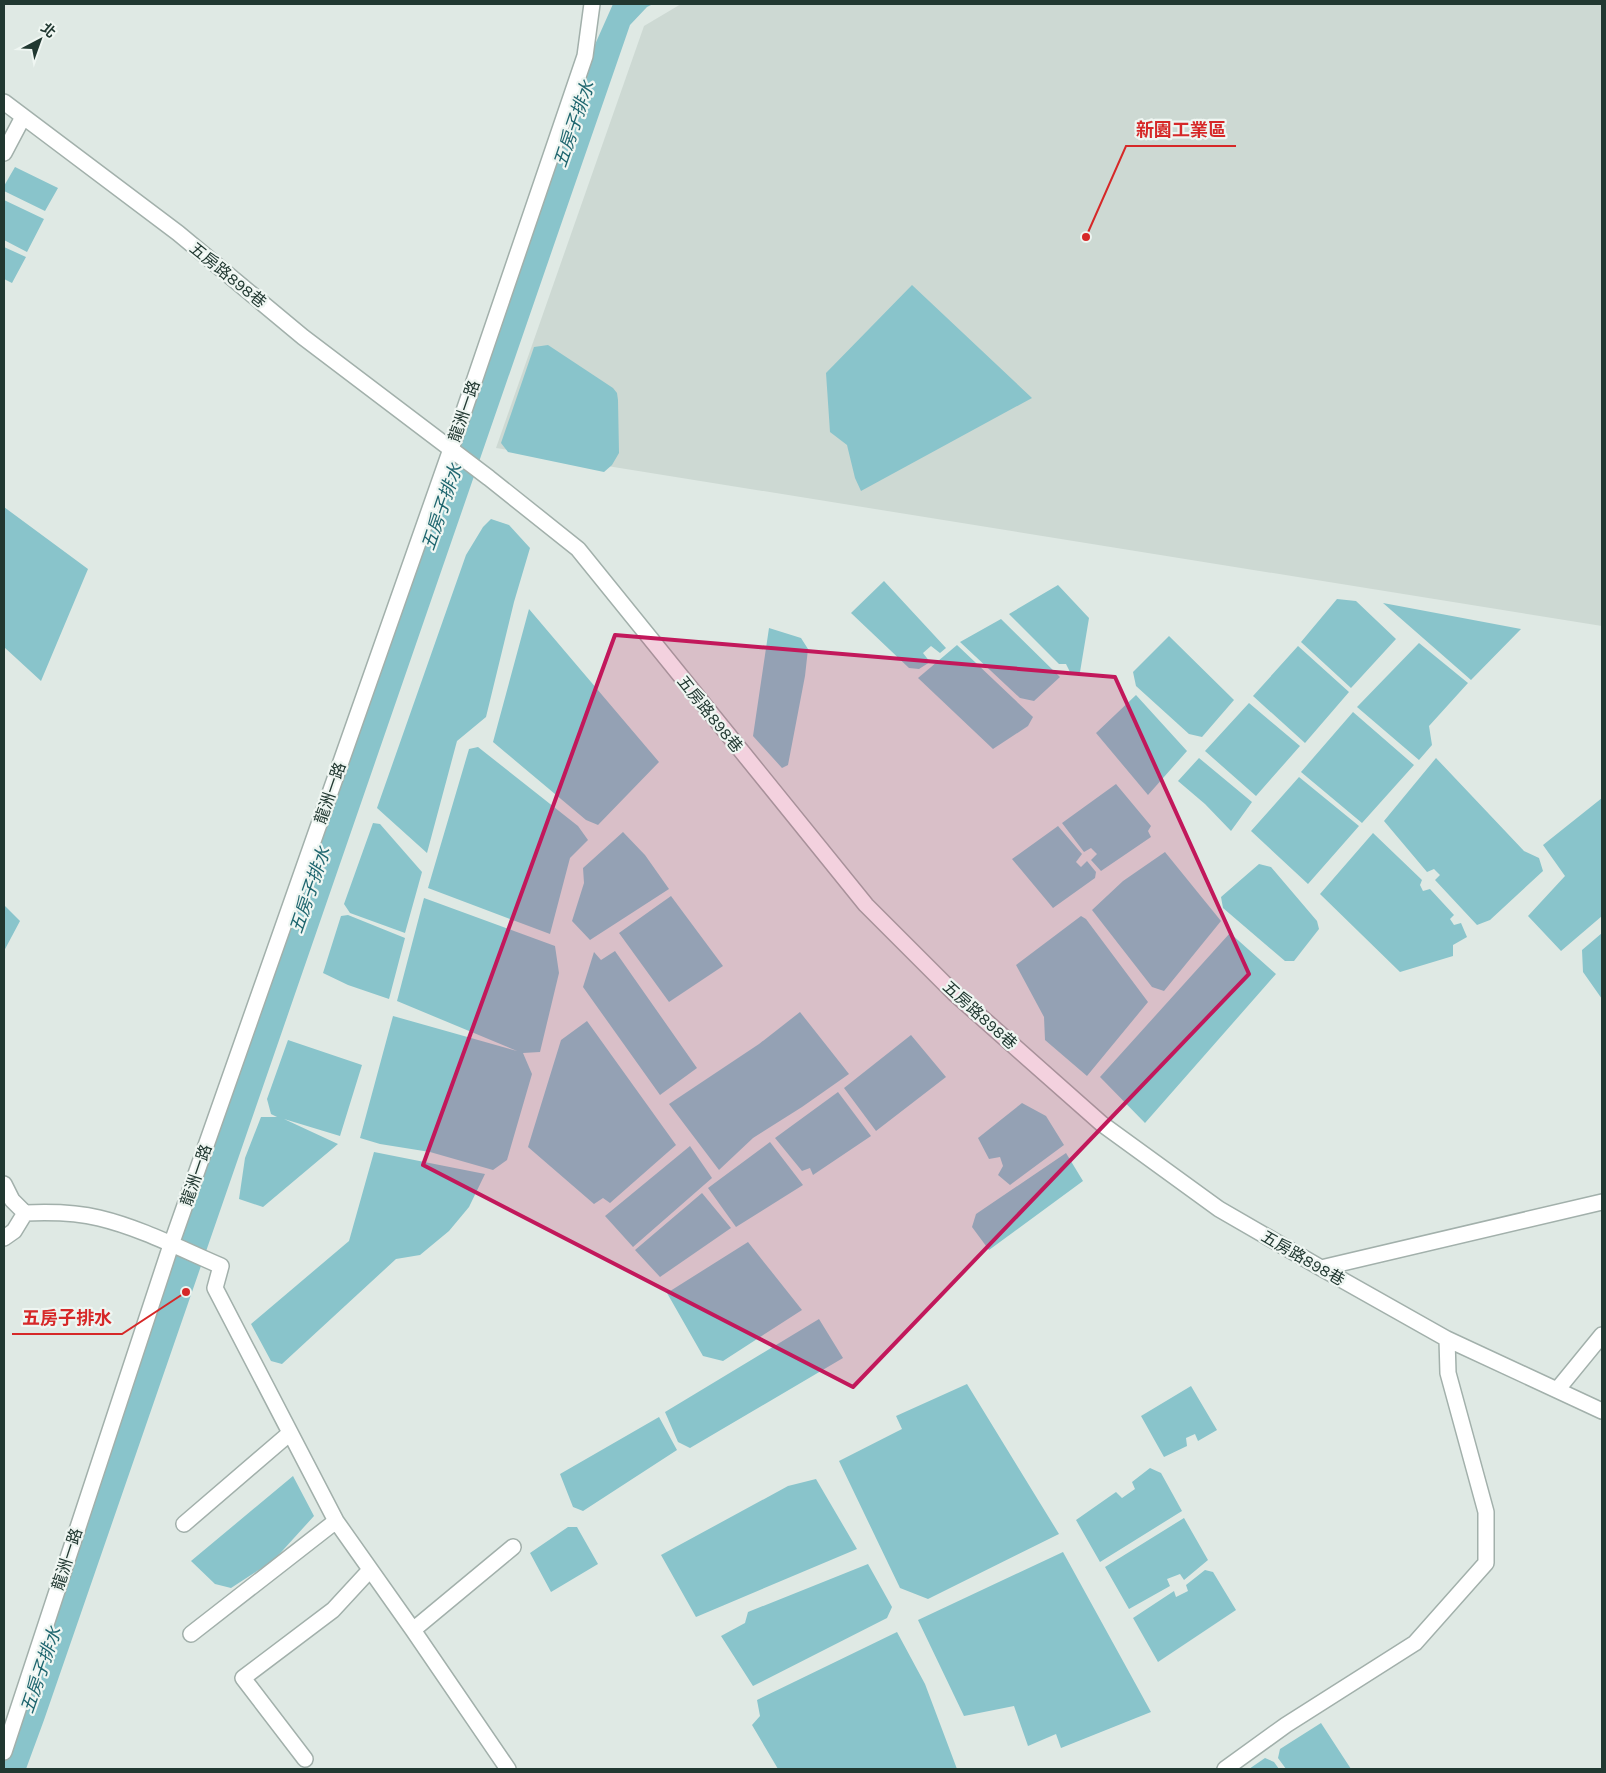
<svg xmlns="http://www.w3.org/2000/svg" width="1606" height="1773" font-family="Karla,'Noto Sans TC',sans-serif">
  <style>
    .built { fill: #cdd9d3 }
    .water { fill: #89c4cb }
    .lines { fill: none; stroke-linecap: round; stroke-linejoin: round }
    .minor-casing { stroke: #a2b0ab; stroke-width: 18 }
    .minor { stroke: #fff; stroke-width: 15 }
    .marked { fill: #c2185b; fill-opacity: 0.2; stroke: #c2185b; stroke-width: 4; stroke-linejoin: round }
    .labels { text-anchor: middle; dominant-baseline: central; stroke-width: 4.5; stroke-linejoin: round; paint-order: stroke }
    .street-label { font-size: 16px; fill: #213831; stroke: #eff6f2 }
    .water-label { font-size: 18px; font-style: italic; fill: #1f666f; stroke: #eff6f2 }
    .leader { fill: none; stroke: #d62828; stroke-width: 2 }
    .callout-dot { fill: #d62828; stroke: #eff6f2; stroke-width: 2 }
    .callout-label { font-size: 18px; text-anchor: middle; font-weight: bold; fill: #d62828; stroke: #eff6f2; stroke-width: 4.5; stroke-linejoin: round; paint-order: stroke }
  </style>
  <rect width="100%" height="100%" fill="#dfe9e4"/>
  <path class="built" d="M681,4H1602V626L496,448L644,26Z"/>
  <path class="water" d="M613,4H653L647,7L630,25L44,1720L26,1769H4V1726L83,1520L589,58Z
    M15,167L58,188L45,211L4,191V186Z
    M4,200L44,219L27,252L4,240Z
    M4,247L26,257L12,283L4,279Z
    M912,285L1032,398L861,491L855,478L847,445L830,432L826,373Z
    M548,345L613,388L617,393L618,400L619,453L612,465L604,472L508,452L501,443L534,347Z
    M4,507L88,569L41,681L4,647Z
    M491,519L509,525L530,548L514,602L486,717L457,741L427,853L377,808L466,555L483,527Z
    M884,581L946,648L940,653L931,646L923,653L930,662L919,669L909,668L851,613Z
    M1058,585L1089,618L1080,672H1070L1066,664H1059L1009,614Z
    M1337,599L1356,601L1396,639L1351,688L1301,642Z
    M1383,603L1521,629L1471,680Z
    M529,609L659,762L598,825L586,820L493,742Z
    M1001,619L1060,677L1034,701L1020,698L960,642Z
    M769,628L801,638L808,649L805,676L788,765L782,768L753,736Z
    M1169,636L1234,700L1202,737L1189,734L1136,686L1133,672Z
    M1419,643L1468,683L1429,726L1432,745L1419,760L1357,707Z
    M957,645L1033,717L1028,726L993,749L918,678Z
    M1298,646L1349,692L1305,743L1253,696Z
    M1136,695L1187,751L1148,795L1096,733Z
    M1249,703L1300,746L1256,796L1205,751Z
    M1353,712L1414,765L1362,823L1301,772Z
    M478,747L578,826L588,840L570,858L550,934L428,888L469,749Z
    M1199,758L1252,802L1231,831L1205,804L1178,781Z
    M1436,758L1524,851L1539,858L1543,871L1490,920L1477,925L1435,880L1440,875L1434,869L1427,872L1384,821Z
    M1299,777L1359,826L1308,884L1251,831Z
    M1116,784L1151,826L1148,831L1151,837L1101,871L1091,860L1097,854L1091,848L1084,852L1062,823Z
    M1602,798V916L1561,951L1528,916L1565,876L1543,845Z
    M373,823L380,824L422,872L405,933L350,913L344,904Z
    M1058,826L1082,854L1076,862L1081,867L1087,861L1096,872L1095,878L1053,908L1012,859Z
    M623,832L645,855L669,889L590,940L572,921L584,883L583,868Z
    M1373,833L1422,880L1420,885L1423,891L1430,889L1454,915L1450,919L1454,925L1461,923L1467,937L1453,945V956L1400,972L1320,894Z
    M1165,852L1221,921L1164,991L1152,987L1092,910L1123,881Z
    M1259,864L1271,867L1317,921L1319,929L1294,961H1285L1223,908L1221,897Z
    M671,896L723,966L669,1002L619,933Z
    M424,898L555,946L559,973L540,1052L523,1053L532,1074L507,1160L493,1170L430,1152L380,1144L360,1138L393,1016L517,1051L397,1001Z
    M4,905L20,921L4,951Z
    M348,915L405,938L389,999L348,985L323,973L341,916Z
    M1081,916L1086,919L1148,1002L1087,1076L1045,1040L1044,1017L1016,965Z
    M1230,933L1276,974L1145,1123L1100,1077Z
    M1602,933V999L1583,972L1582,950Z
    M615,951L697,1068L660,1095L583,987L594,952L601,960Z
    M800,1012L849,1074L802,1107L753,1138L719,1170L669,1104L759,1044Z
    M587,1021L676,1145L610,1203L603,1198L594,1204L528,1147L561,1040Z
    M911,1035L946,1077L876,1131L844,1088Z
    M288,1040L362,1065L340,1136L284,1119L338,1144L263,1207L239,1199L245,1158L261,1117H277L271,1114L267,1099Z
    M838,1092L871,1136L813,1175L810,1168L802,1171L775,1138Z
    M1022,1103L1046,1116L1064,1145L1010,1185L998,1175L1003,1166L1000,1157L989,1159L978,1138Z
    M770,1142L803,1185L736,1227L708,1188Z
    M690,1146L712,1178L633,1247L605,1216Z
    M374,1152L485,1174L469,1207L449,1231L420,1255L396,1259L282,1364L271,1361L251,1324L349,1241Z
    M1066,1153L1083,1181L989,1250L972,1227L976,1214Z
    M702,1193L731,1228L660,1277L635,1250Z
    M748,1242L802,1310L723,1361L703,1356L667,1293Z
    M819,1319L843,1358L690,1448L678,1442L665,1412Z
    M967,1384L1059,1534L928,1599L900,1588L839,1461L902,1429L896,1416Z
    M1191,1386L1217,1430L1198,1441L1195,1434L1186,1438L1187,1446L1164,1457L1141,1416Z
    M659,1417L677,1450L583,1511L573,1507L560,1474Z
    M1150,1468L1161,1473L1182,1511L1100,1562L1076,1520L1116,1492L1122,1498L1135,1489L1132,1482Z
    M293,1476L314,1516L274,1560L231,1588L215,1584L191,1561Z
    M816,1479L857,1549L696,1617L661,1555L788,1486Z
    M1184,1518L1208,1560L1184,1580L1180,1574L1167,1579L1170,1586L1129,1609L1105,1567Z
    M568,1527H577L598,1564L551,1592L530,1553Z
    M1063,1552L1151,1712L1061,1748L1056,1734L1028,1746L1014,1706L964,1716L918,1620Z
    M868,1564L892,1607L887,1618L753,1686L721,1636L745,1623L748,1612Z
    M1205,1570L1213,1572L1236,1610L1158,1662L1133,1618L1174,1591L1176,1597L1188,1591L1186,1585Z
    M897,1632L925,1684L957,1769H778L752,1725L760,1716L757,1700Z
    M1321,1723L1351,1769H1286L1278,1758L1280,1749Z
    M1265,1758L1274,1762L1279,1769H1249Z"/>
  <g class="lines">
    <defs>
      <path id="minor" d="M4,102L178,233L303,337L489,478L578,549L866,905L954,993L1102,1124L1219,1209L1321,1268L1447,1339L1602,1411
        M4,153L23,117
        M4,1184L12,1200L25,1213C49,1212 75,1212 99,1218C141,1228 181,1249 221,1266L215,1288L336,1521L413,1630L508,1769
        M4,1238L14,1231L25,1213
        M1321,1268L1602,1202
        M1557,1390L1602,1335
        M184,1524L290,1433
        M413,1630L513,1547
        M191,1634L336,1521
        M4,1752L171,1245L451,449L585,56L592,4
        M305,1759L243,1678L333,1610L369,1571
        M1225,1769L1286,1725L1415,1643L1486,1563V1512L1448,1373L1447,1339"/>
    </defs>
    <use href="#minor" class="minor-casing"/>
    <use href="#minor" class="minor"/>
  </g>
  <path class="marked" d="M615,635L1115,677L1249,974L853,1387L423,1165Z"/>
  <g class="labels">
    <g class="street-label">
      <text transform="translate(228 275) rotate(39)">五房路898巷</text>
      <text transform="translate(464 411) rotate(-71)">龍洲一路</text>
      <text transform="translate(710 714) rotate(51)">五房路898巷</text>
      <text transform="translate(330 793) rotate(-71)">龍洲一路</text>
      <text transform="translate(980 1015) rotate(42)">五房路898巷</text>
      <text transform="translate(196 1175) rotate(-71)">龍洲一路</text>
      <text transform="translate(1303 1258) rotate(30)">五房路898巷</text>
      <text transform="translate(67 1559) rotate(-72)">龍洲一路</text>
    </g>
    <g class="water-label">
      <text transform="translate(574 124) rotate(-71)">五房子排水</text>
      <text transform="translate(442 507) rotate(-71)">五房子排水</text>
      <text transform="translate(310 890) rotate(-71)">五房子排水</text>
      <text transform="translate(41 1670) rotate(-71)">五房子排水</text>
    </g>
  </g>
  <path class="leader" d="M1086 237L1126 146H1236M186 1292L122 1334H12"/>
  <g class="callout-dot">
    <circle cx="1086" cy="237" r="5"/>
    <circle cx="186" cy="1292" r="5"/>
  </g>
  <g class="callout-label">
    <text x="1181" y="136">新園工業區</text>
    <text x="67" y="1324">五房子排水</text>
  </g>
  <rect width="1606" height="1773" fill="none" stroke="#213831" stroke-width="10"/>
  <g transform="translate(40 40) rotate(41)" stroke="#eff6f2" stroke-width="4" paint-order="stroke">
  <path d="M0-4L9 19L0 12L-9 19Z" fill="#213831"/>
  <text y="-8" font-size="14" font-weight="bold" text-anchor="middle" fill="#213831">北</text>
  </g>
</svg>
